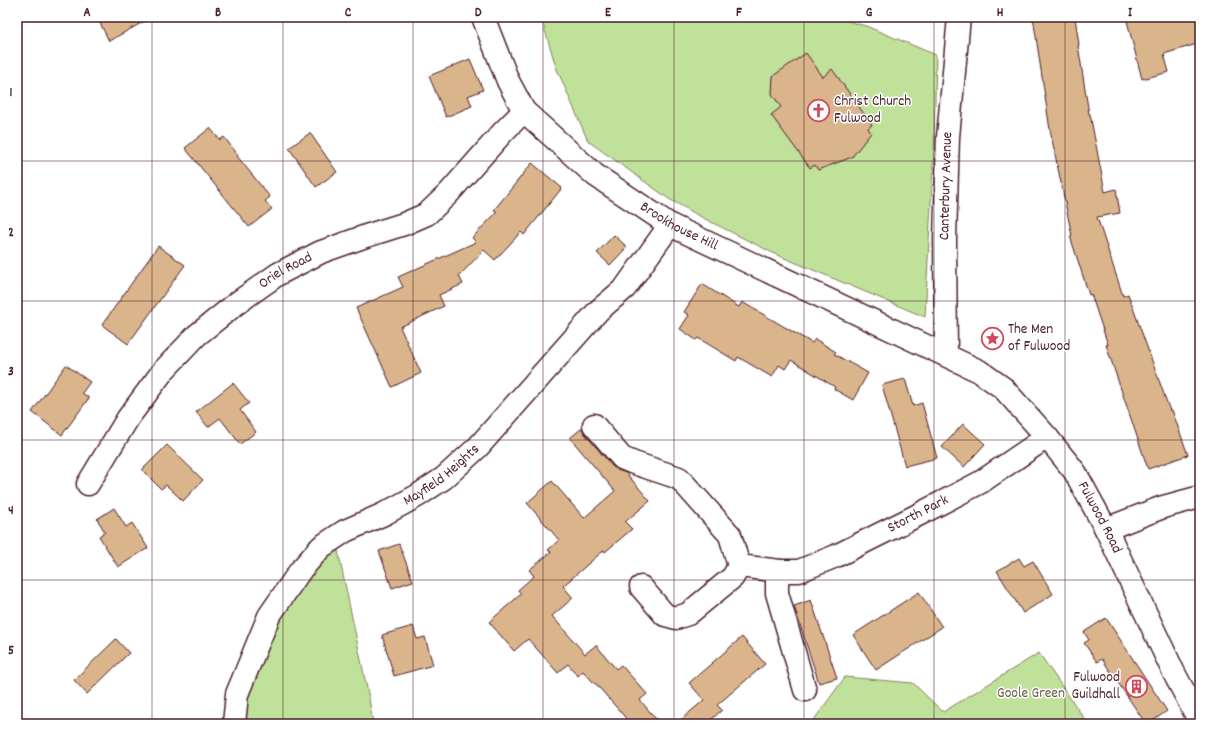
<svg xmlns="http://www.w3.org/2000/svg" width="1217" height="741" font-family="Dekko,sans-serif">
  <style>
    .green { fill: #c0e19a; stroke: #858062 }
    .building { fill: #dab58c; stroke: #4a1f2b }
    .lines { fill: none; stroke-linecap: round; stroke-linejoin: round }
    .minor-casing { stroke: #4a1f2b; stroke-width: 25 }
    .minor { stroke: #fff; stroke-width: 22 }
    .grid { fill: none; stroke: #4a1f2b; stroke-width: 1; stroke-opacity: 0.55 }
    .labels { text-anchor: middle; dominant-baseline: central; stroke-width: 3; stroke-linejoin: round; paint-order: stroke }
    .poi-label { font-size: 15px; fill: #4a1f2b; stroke: #fff; text-anchor: start }
    .street-label { font-size: 15px; fill: #4a1f2b; stroke: #fff }
    .park-label { font-size: 15px; fill: #6d594c; stroke: #fff }
    .neatline { fill: none; stroke: #4a1f2b; stroke-width: 1.5 }
    .grid-label { font-size: 13px; text-anchor: middle; font-weight: bold; fill: #4a1f2b }
  </style>
  <rect width="100%" height="100%" fill="#fff"/>
  <filter id="ink" filterUnits="userSpaceOnUse"><feTurbulence type="fractalNoise" baseFrequency=".025" numOctaves="2"/><feDisplacementMap in="SourceGraphic" scale="8" xChannelSelector="R" yChannelSelector="G"/><feConvolveMatrix kernelMatrix="1 2 1 2 8 2 1 2 1" color-interpolation-filters="sRGB"/></filter>
  <g filter="url(#ink)">
    <path class="green" d="M541,17H832L866,26L936,55L934,147L925,317L775,254L703,218L669,199L588,141L556,67Z
      M333,527L369,698L373,724H227L259,617L308,542Z
      M1039,653L1088,724H811L845,677L913,683L943,712Z"/>
    <path class="building" d="M97,17H152L109,41Z
      M1033,17H1075L1079,45H1078L1089,114H1090L1105,192L1116,189L1120,213L1097,217L1123,296L1128,294L1170,411L1172,410L1188,455L1148,469L1106,345H1108L1091,294L1089,295L1070,236H1072L1050,130Z
      M1126,17H1200V43L1164,54L1169,72L1142,79Z
      M806,53L823,77L832,69L872,125L868,128L871,133L852,157L818,170L815,165L810,168L771,115L781,107L772,94L773,76Z
      M470,59L483,90L468,96L472,106L446,117L429,76Z
      M210,128L220,140L224,137L238,155L237,156L270,197L265,201L272,209L249,227L185,148Z
      M310,133L337,172L316,187L289,148Z
      M532,163L562,188L524,235L521,232L495,260L484,250L459,276L463,284L439,295L444,306L400,327L421,373L392,387L356,308L403,287L398,277L476,242L472,238L497,212L494,210Z
      M614,235L627,247L610,265L597,253Z
      M158,246L185,265L128,344L102,325Z
      M702,284L739,307L742,302L812,343L815,339L836,352L834,354L868,373L853,400L834,389L835,387L791,360L785,369L779,365L772,377L738,357L736,361L698,338L696,340L680,329L689,315L684,312Z
      M66,365L90,382L82,393L89,398L62,435L32,412Z
      M905,379L913,406L922,403L937,458L905,466L882,385Z
      M233,383L249,403L240,410L256,432L240,444L220,418L208,427L196,412Z
      M963,424L985,444L964,467L942,447Z
      M582,428L584,433L612,466L617,470L626,473L650,501L625,522L632,529L605,552L604,550L563,586L573,598L552,616L585,654L596,645L616,669L621,665L647,694L640,700L660,724H631L596,684H595L583,671L578,676L568,664L558,673L528,639L514,651L489,622L521,594L518,590L534,576L529,570L551,552L548,550L559,540L527,503L552,481L584,518L615,491L570,438Z
      M167,445L203,480L183,501L166,485L161,489L142,470Z
      M114,508L126,527L132,523L148,548L118,567L99,536L105,532L97,519Z
      M399,544L413,581L392,588L379,551Z
      M1019,558L1024,566L1033,561L1053,594L1023,613L997,571Z
      M919,592L942,627L876,670L853,635Z
      M811,600L837,678L819,683L794,606Z
      M1106,618L1167,711L1148,724H1146L1102,659L1097,662L1084,643L1089,640L1084,632Z
      M413,626L417,639L425,637L433,665L394,676L382,635Z
      M742,637L765,664L717,705L722,710L706,724H676L704,700L689,683Z
      M116,639L129,653L87,694L74,680Z"/>
    <g class="lines">
      <defs>
        <g id="minor">
          <path id="s1" d="M483,17L508,81L524,111L595,175L670,225L979,371L1003,388L1047,437L1075,472L1106,529L1174,673L1200,722"/>
          <path id="s2" d="M946,355L945,239L948,137L959,17"/>
          <path d="M594,425L622,458L634,463L679,478L730,535L739,566"/>
          <path id="s3" d="M88,484L128,418L163,371L197,335L237,303L278,274L321,252L366,236L404,224L427,214L448,194L503,132L524,111"/>
          <path d="M1106,529L1163,507L1200,497"/>
          <path d="M780,571L777,582V593L805,690"/>
          <path id="s4" d="M641,587L665,615L676,618L688,614L733,577L739,566L780,571H799L836,556L916,516L981,482L1047,437"/>
          <path id="s5" d="M234,724L237,694L269,616L300,571L321,547L345,531L384,514L417,496L444,478L478,447L598,311L625,288L670,225"/>
        </g>
      </defs>
      <use href="#minor" class="minor-casing"/>
      <use href="#minor" class="minor"/>
    </g>
  </g>
  <path class="grid" d="M152,17V724M283,17V724M413,17V724M543,17V724M674,17V724M804,17V724M934,17V724M1065,17V724M17,161H1200M17,301H1200M17,440H1200M17,580H1200"/>
  <defs>
    <symbol id="church-ring" viewBox="-11 -11 22 22"><circle r="9.5" fill="#fff" stroke="#d1495b" stroke-width="1.5"/><path d="M-1.2-6h2.4v3.5h3.3v2.4h-3.3V6h-2.4V-.1h-3.3v-2.4h3.3Z" fill="#d1495b"/></symbol>
    <symbol id="sight-ring" viewBox="-11 -11 22 22"><circle r="9.5" fill="#fff" stroke="#d1495b" stroke-width="1.5"/><path d="M0-6L1.8-2.2L6-1.7L2.9 1.2L3.7 5.4L0 3.3L-3.7 5.4L-2.9 1.2L-6-1.7L-1.8-2.2Z" fill="#d1495b"/></symbol>
    <symbol id="building-ring" viewBox="-11 -11 22 22"><circle r="9.5" fill="#fff" stroke="#d1495b" stroke-width="1.5"/><path d="M-4-6H4V6H1V3H-1V6H-4ZM-2.5-4.3h1.7v1.8h-1.7ZM.8-4.3h1.7v1.8H.8ZM-2.5-1h1.7V.8h-1.7ZM.8-1h1.7V.8H.8Z" fill="#d1495b"/></symbol>
  </defs>
  <g fill-rule="evenodd">
    <use href="#church-ring" x="806" y="98" width="25" height="25"/>
    <use href="#sight-ring" x="980" y="326" width="25" height="25"/>
    <use href="#building-ring" x="1124" y="674" width="25" height="25"/>
  </g>
  <g class="labels">
    <g class="poi-label">
      <text x="834" y="102">Christ Church<tspan x="834" dy="17">Fulwood</tspan></text>
      <text x="1008" y="330">The Men<tspan x="1008" dy="17">of Fulwood</tspan></text>
      <text x="1120" y="678" text-anchor="end">Fulwood<tspan x="1120" dy="17">Guildhall</tspan></text>
    </g>
    <g class="street-label">
      <text stroke="none"><textPath href="#s2" startOffset="169">Canterbury Avenue</textPath></text>
      <text stroke="none"><textPath href="#s1" startOffset="297">Brookhouse Hill</textPath></text>
      <text stroke="none"><textPath href="#s3" startOffset="295">Oriel Road</textPath></text>
      <text stroke="none"><textPath href="#s5" startOffset="342">Mayfield Heights</textPath></text>
      <text stroke="none"><textPath href="#s4" startOffset="324">Storth Park</textPath></text>
      <text stroke="none"><textPath href="#s1" startOffset="822">Fulwood Road</textPath></text>
    </g>
    <g class="park-label">
      <text x="1031" y="694">Goole Green</text>
    </g>
  </g>
  <rect width="1217" height="741" fill="none" stroke="#fff" stroke-width="44"/>
  <rect x="22" y="22" width="1173" height="697" class="neatline"/>
  <g class="grid-label">
    <text x="87" y="16">A</text>
    <text x="218" y="16">B</text>
    <text x="348" y="16">C</text>
    <text x="478" y="16">D</text>
    <text x="608" y="16">E</text>
    <text x="739" y="16">F</text>
    <text x="869" y="16">G</text>
    <text x="1000" y="16">H</text>
    <text x="1130" y="16">I</text>
    <text x="11" y="96">1</text>
    <text x="11" y="236">2</text>
    <text x="11" y="375">3</text>
    <text x="11" y="514">4</text>
    <text x="11" y="654">5</text>
  </g>
</svg>
